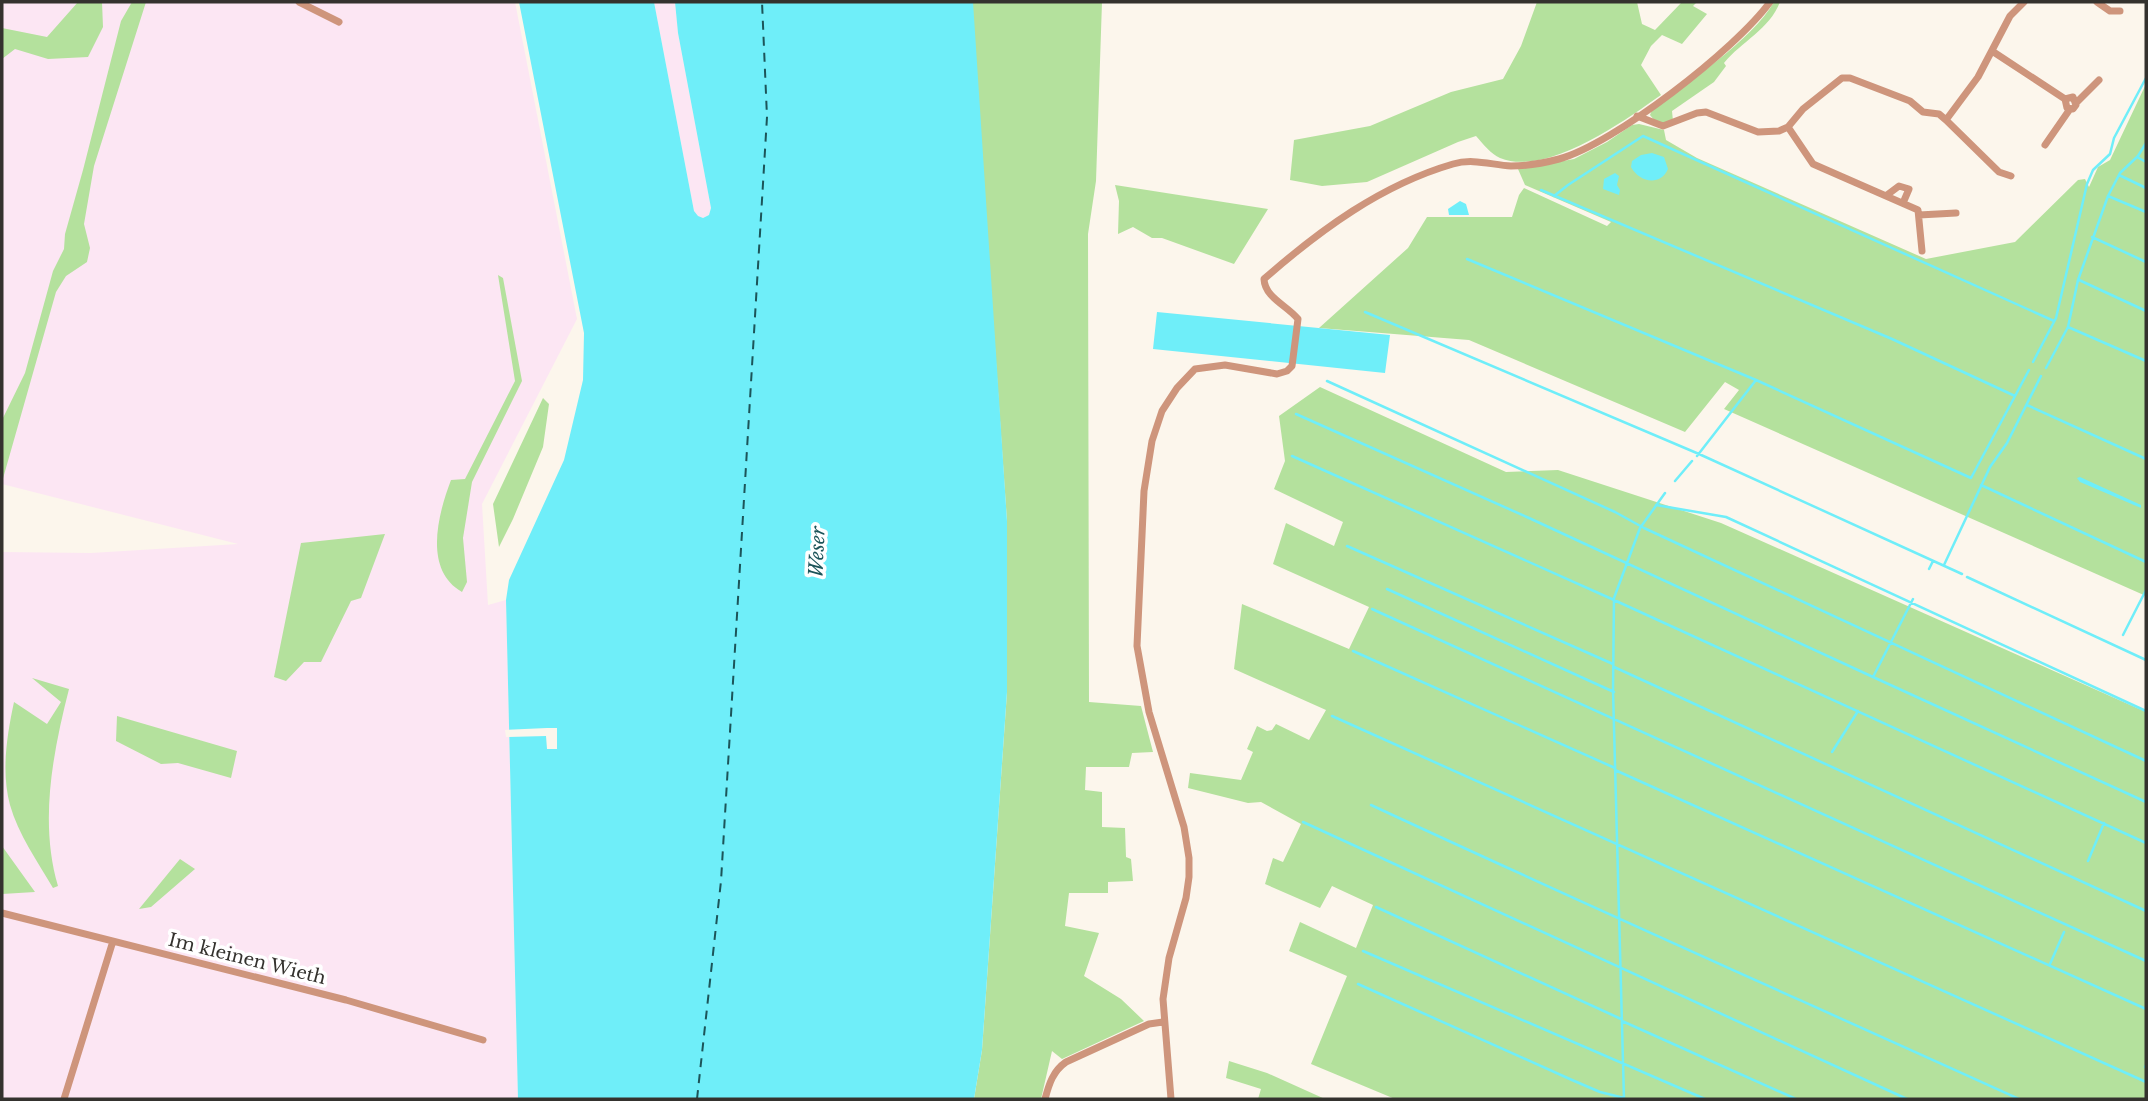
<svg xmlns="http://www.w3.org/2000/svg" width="2148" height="1101" font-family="'Libre Baskerville',serif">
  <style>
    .industrial { fill: #fce6f3 }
    .green { fill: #b4e19d }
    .water { fill: #6feef9 }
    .pier { fill: #fcf6ec }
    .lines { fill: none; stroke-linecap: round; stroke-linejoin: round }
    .stream { stroke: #6feef9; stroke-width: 2.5 }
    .ferry { stroke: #1c5459; stroke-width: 2; stroke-dasharray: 9 7; stroke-linecap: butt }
    .street { stroke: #ce957c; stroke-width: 7 }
    .labels { text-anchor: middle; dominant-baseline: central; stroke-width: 7; stroke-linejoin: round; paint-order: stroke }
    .street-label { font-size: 18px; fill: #34322e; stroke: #fff }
    .water-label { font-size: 19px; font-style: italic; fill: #1c5459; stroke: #fff }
  </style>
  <rect width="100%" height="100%" fill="#fcf6ec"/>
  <path class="industrial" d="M2,2H515L577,319L482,504L488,605L506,600L518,1099H2V552L91,553L238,544L2,484Z
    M654,2H675L678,33L711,208L709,215L703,218L698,217L694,211Z"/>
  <path class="green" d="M78,2H102L103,27L88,57L48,59L15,49L2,59V28L47,37Z
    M132,2H146L94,166L84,224L90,248L87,262L66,276L56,292L2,482V420L25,373L53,271L64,249L65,234L83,170L121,21Z
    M971,2H1102L1096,181L1088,234L1089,702L1141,706L1153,752L1132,753L1129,767H1086L1085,790L1102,792V827L1125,828L1126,857L1131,859L1133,881L1108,882V893H1069L1065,926L1099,933L1084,976L1121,999L1144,1021L1062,1059L1052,1051L1041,1099H974L982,1050L1007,692V521Z
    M1537,2H1637L1642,24L1655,30L1682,2H1697L1693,6L1707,14L1682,44L1662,35L1651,46L1641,65L1661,95C1624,121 1547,177 1500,158C1491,154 1483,144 1476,136L1458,142L1367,182L1322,186L1290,180L1294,140L1370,126L1451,92L1503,79L1521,46Z
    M1774,2H1780C1769,30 1742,41 1724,63L1726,66L1714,82L1672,111L1673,121L1664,123L1655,121L1650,115L1652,110C1688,82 1752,40 1774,2Z
    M2146,84V596L1724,409L1739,390L1725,382L1685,432L1469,340L1319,328L1408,248L1427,217H1512L1519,195L1524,188L1607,226L1611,222L1525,185L1518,169L1574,159L1607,142L1632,125L1639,124L1664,130L1666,140L1697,158L1926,259L2015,242L2078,180L2085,179L2089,187L2098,167L2110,160Z
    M1115,185L1268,209L1234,264L1162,238H1152L1133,227L1118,234L1119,201Z
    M498,275L503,278L522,381L472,482L463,538L467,582L462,592C423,570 438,514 451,480L465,479L515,381Z
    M1320,387L1506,472L1558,470L1721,523L2146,712V1099H1395L1311,1064L1347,976L1289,951L1300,922L1356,948L1373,905L1332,886L1320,908L1265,884L1273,858L1283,862L1301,824L1261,802L1248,803L1188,788L1190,773L1241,780L1253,752L1247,749L1257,726L1267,731L1272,730L1276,724L1309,740L1326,710L1234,669L1242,604L1349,649L1369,607L1273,564L1286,523L1334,546L1343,522L1274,489L1285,461L1279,416Z
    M543,398L549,404L543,447L513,519L499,547L493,504Z
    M385,534L361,598L351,601L321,662H304L286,681L274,677L301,543Z
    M32,678L69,689C53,752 39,822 58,886L53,888C38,862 18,834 10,805C1,772 7,735 14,702L47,724L61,702Z
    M117,716L237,751L231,778L178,763L161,764L116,741Z
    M2,846L35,892L2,894Z
    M180,859L195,869L151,907L139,909Z
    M1229,1061L1267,1073L1325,1099H1258L1261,1089L1226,1078Z"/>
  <path class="water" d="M519,2H654L694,211L698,216L703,218L709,215L711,208L678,33L675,2H973L1007,521V692L982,1050L974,1099H518L506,600L509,580L564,460L583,380L584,333Z
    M1652,153L1664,157L1668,169C1660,187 1639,182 1631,167L1632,161L1641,155Z
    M1615,173L1619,176L1617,185L1620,190L1619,195L1603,189L1604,179Z
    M1460,201L1466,204L1469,215H1449L1448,209Z
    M1157,312L1390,335L1385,373L1153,349Z
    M2080,477L2141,505V508L2080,482L2077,478Z"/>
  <path class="pier" d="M547,728H557V749H547L546,736L506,737L505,730Z"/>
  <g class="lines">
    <path class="stream" d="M2137,157L2146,162
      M2119,175L2146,188
      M1541,190L1892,339L2015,396
      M1554,196L1568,185L1643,136L2054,321
      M2108,196L2146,212
      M2092,237L2146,262
      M1467,259L1756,380
      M2079,280L2146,311
      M1365,312L1699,454L1962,574
      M2068,327L2146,361
      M2033,362L2056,318L2087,184L2093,170L2110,154L2114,138L2146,78
      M2046,368L2068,327L2078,280L2108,196L2120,173L2138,156L2146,143
      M1327,381L1615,512L1644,528L2146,761
      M2027,405L2146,459
      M1296,414L1529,518L1873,677L1913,599
      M1292,456L1614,600L2146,843
      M1697,456L1756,380L1971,478L2029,370
      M1675,481L1692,461
      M1981,485L2146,562
      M1656,505L1726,517L2146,711
      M1347,546L1613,664
      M1944,565L1990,467L2007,443L2041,376
      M1929,569L1933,561
      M1967,577L2146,660
      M1387,589L1614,692
      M1372,609L2146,961
      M2123,635L2146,590
      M1353,651L1615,768
      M1614,667L2146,911
      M1873,677L2146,802
      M1332,716L2146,1082
      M1832,752L1858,711
      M1615,770L2146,1009
      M1371,805C1586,905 1803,1001 2019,1099
      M1303,822L1907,1099
      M2088,861L2104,823
      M1376,907L1621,1019
      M1363,951L1705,1099
      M2050,964L2064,932
      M1358,984L1572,1080L1600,1092L1624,1098
      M1622,1021L1796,1099
      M2145,1067L2146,1065
      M1624,1099L1613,690L1614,598L1640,528L1665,493"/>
    <path class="ferry" d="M697,1099L721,881L767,117L762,2"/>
    <path class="street" d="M299,2L339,22
      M2097,2L2110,11H2120
      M1992,51L2065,99L2067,108L2073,109L2076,105L2073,97L2065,99
      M2077,102L2099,80
      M1637,116L1663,126L1697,113L1706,112L1758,132L1779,131L1788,127L1803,109L1842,78H1850L1910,101L1923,112L1939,114L1946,120L1978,77L2010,16L2024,2
      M1946,120L1999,172L2011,176
      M1788,127L1813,164L1918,210L1922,251
      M2045,145L2070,109
      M1887,195L1899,186L1909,189L1903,203
      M1919,215L1956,213
      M2,913L346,1000L483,1040
      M64,1099L113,941
      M1045,1099C1049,1084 1053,1071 1066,1062L1149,1024L1163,1022
      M1171,1099L1163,999L1169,958L1186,898L1189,877V858L1184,827L1149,712L1137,646L1144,491L1152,441L1162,411L1177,388L1195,369L1225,365L1277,374L1287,371L1292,366L1298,319C1287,305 1265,298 1264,279C1320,230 1381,185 1453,164C1473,158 1492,165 1511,166C1527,166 1544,163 1559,159C1614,144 1736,49 1770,2"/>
  </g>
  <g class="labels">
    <g class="street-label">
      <text transform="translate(247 959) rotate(14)">Im kleinen Wieth</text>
    </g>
    <g class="water-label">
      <text transform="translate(817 552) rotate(-87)">Weser</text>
    </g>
  </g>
  <rect width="2148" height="1101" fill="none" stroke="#34322e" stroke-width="7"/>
</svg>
